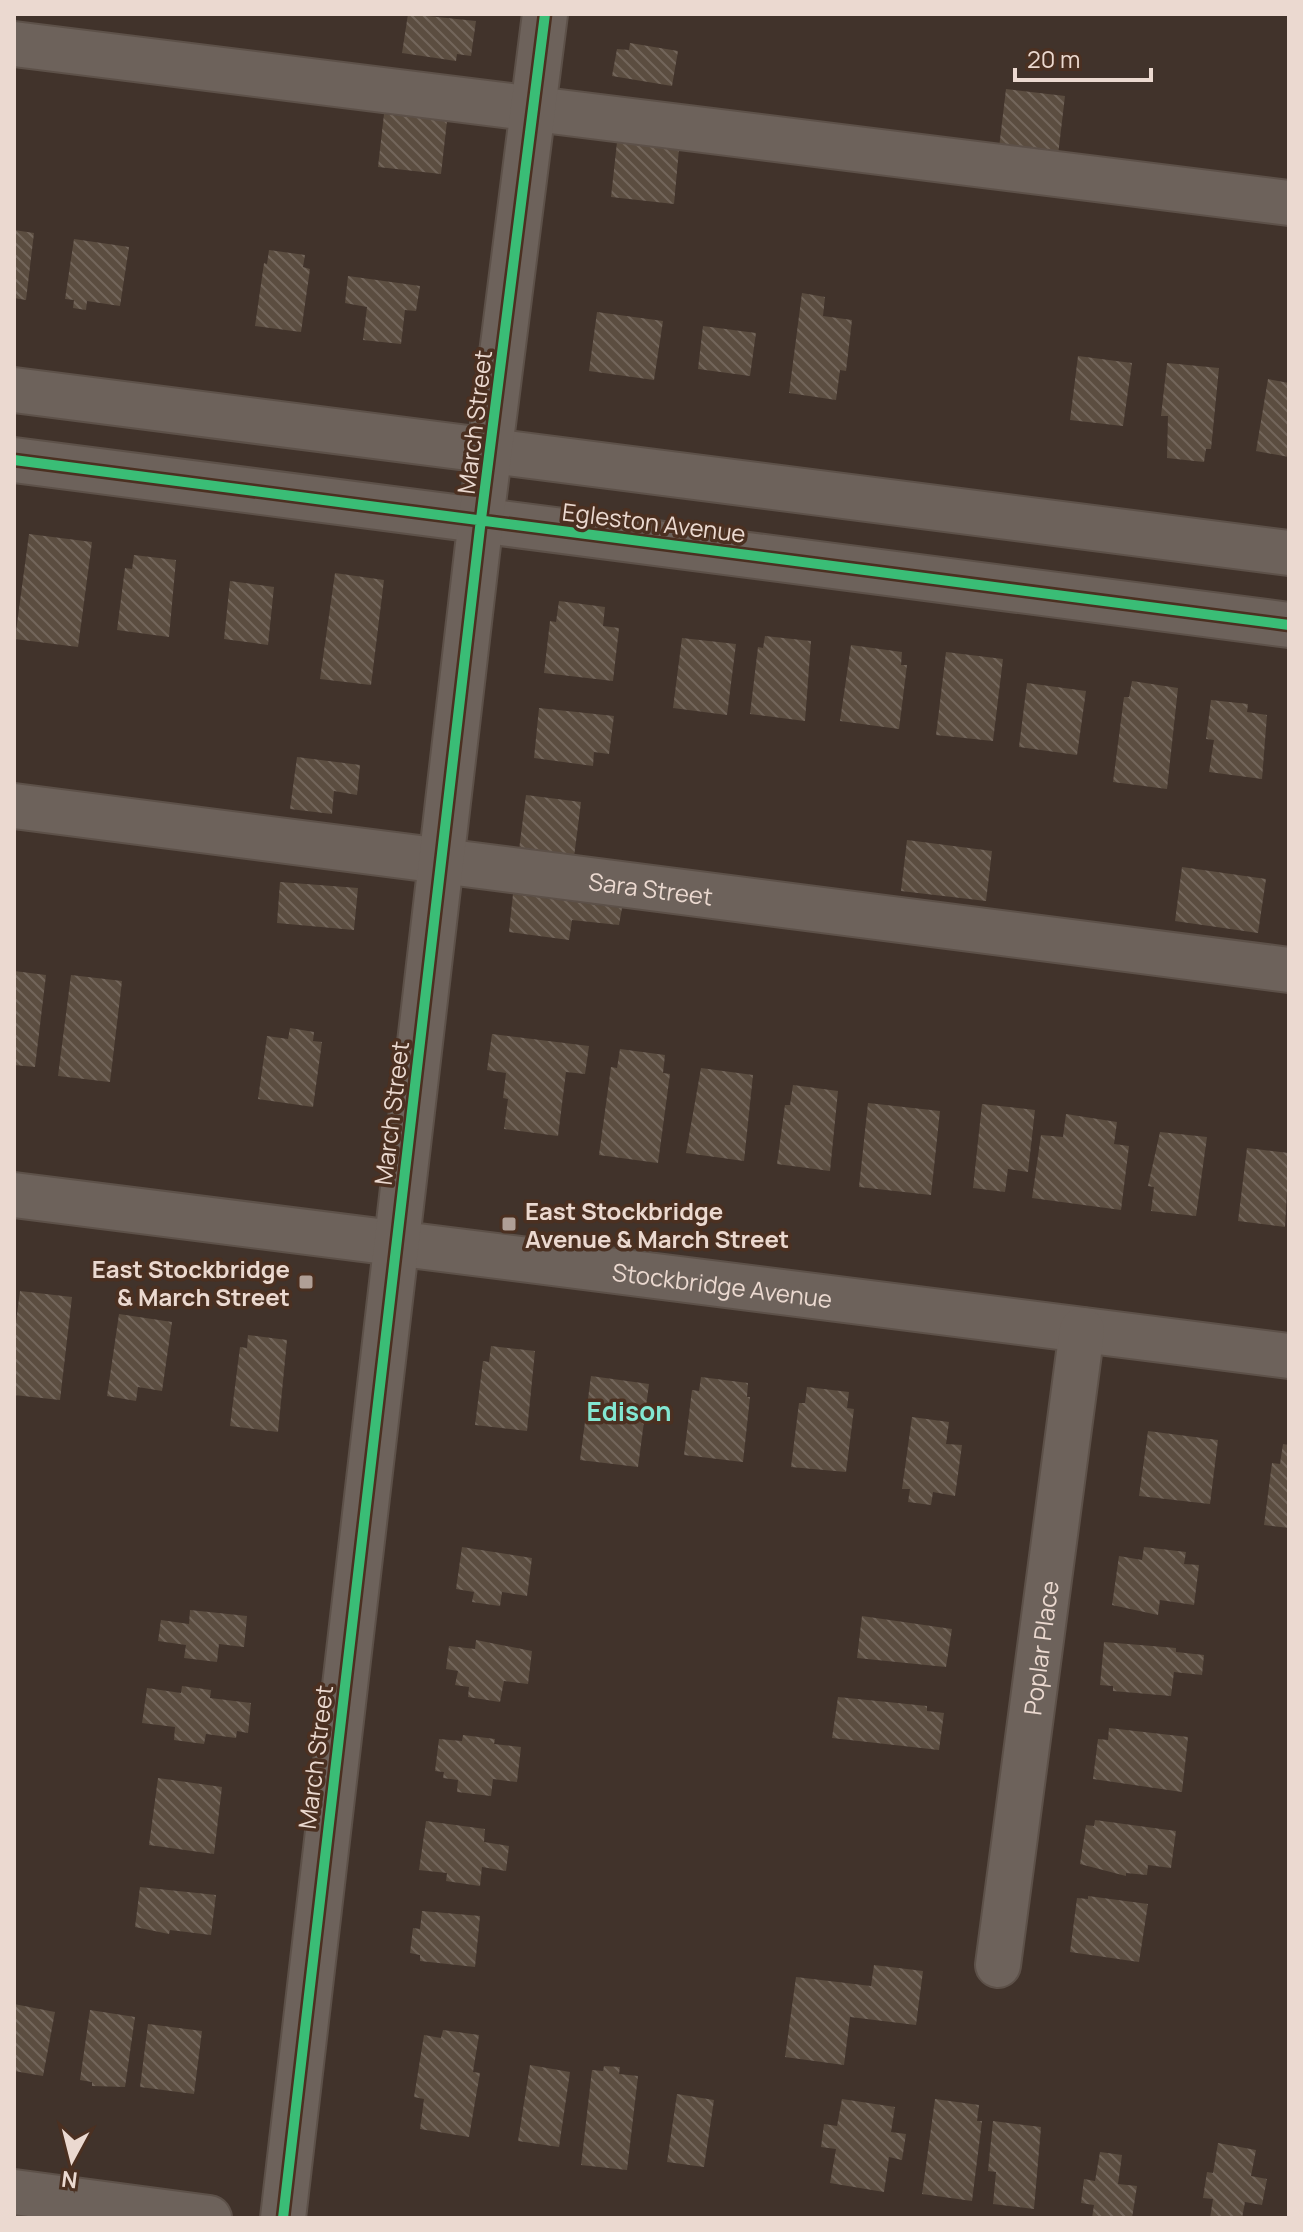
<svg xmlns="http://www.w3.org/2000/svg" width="1303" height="2232" font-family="Manrope,sans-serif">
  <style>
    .building { fill: url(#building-back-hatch) }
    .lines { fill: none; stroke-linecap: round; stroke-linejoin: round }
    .minor-casing { stroke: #5d5149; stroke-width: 48 }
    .minor { stroke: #6d625b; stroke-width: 44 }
    .cycleway-casing { stroke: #4b3021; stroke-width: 15 }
    .cycleway { stroke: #3abd76; stroke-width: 10 }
    .poi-dot { fill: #b09f96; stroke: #4b3021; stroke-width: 3 }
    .labels { text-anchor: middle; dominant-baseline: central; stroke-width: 7; stroke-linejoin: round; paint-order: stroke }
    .street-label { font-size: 24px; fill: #ebd9d0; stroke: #4b3021 }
    .poi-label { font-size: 24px; font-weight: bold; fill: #ebd9d0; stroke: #4b3021; text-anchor: start }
    .neighbourhood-label { font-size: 26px; font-weight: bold; fill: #82e7d2; stroke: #4b3021 }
  </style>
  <defs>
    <pattern id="building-back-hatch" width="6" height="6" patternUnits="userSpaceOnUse" patternTransform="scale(2)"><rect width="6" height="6" fill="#5b4d40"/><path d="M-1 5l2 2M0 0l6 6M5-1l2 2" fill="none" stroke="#73665b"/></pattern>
  </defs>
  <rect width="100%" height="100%" fill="#41332b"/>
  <path class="building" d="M408,14L476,21L471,56L457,54L456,61L402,53Z
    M630,43L678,51L672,86L612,76L617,49L629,50Z
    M1006,89L1065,96L1058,155L999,148Z
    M384,114L447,121L441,174L378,167Z
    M617,142L679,149L674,204L611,197Z
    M14,230L34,233L26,300L14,298Z
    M74,239L129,247L120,306L87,301L86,310L73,308L74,300L65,299Z
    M269,250L305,255L303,267L310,269L301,332L255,326L264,263L267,264Z
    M348,276L420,286L416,311L405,310L401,344L363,340L367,307L345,303Z
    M802,293L825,297L823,316L852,320L846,371L840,370L836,400L789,393Z
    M597,312L663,321L654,380L589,371Z
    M703,326L756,333L750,376L698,369Z
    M1078,356L1132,363L1123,426L1070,420Z
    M1167,363L1219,368L1211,449H1206L1204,462L1167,458L1168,416H1161Z
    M1268,379L1289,383V457L1256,451Z
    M29,534L92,542L78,647L15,639Z
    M134,555L176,560L169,637L117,630L125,568L132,569Z
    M335,573L384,580L371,685L320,679Z
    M230,581L274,587L268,645L224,639Z
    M559,601L605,607L603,626L619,628L613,681L544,673L550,621L556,622Z
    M765,636L811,641L805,721L750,714L758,647L763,648Z
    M682,638L736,644L727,715L673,708Z
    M851,645L902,652L901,665H907L899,729L840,721Z
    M946,652L1003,659L993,741L936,735Z
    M1132,681L1178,688L1167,789L1113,782L1124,697H1129Z
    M1027,683L1086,691L1077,755L1019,747Z
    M1211,700L1248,704L1247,712L1267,715L1262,779L1209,772L1214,740L1206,739Z
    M539,708L614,716L609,754L594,752L593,766L534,758Z
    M297,757L360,765L357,795L334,791L332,814L290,809Z
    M526,795L581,802L574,857L519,850Z
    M907,840L992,851L986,901L901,891Z
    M1182,867L1266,879L1258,933L1175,921Z
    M280,882L358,888L354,930L277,923Z
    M513,894L622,908L619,925L572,920L569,940L509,932Z
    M14,971L46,975L35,1067L14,1065Z
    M71,975L122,981L110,1082L58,1076Z
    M290,1028L314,1032L313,1041L322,1042L313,1107L258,1099L267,1036L288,1039Z
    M492,1034L589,1046L585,1074L566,1072L558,1136L504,1129L508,1099L503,1098L506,1073L487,1070Z
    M620,1049L665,1055L663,1073L670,1074L658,1163L599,1155L611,1067L617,1068Z
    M701,1068L753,1075L744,1161L686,1153Z
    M793,1085L838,1091L830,1171L777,1164L785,1105H790Z
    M868,1103L940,1111L931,1195L859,1187Z
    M982,1104L1035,1110L1028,1172L1008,1169L1005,1192L973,1188Z
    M1066,1114L1117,1122L1114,1144L1129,1146L1121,1210L1032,1198L1041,1135L1063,1137Z
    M1160,1132L1207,1137L1196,1216L1151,1211L1154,1187L1148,1186Z
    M1247,1148L1289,1153L1285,1227L1238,1221Z
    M20,1291L72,1297L60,1400L14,1395V1337Z
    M119,1314L172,1322L162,1391L138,1387L136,1401L107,1396Z
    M248,1335L287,1340L278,1432L230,1426L240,1347L247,1348Z
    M491,1346L535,1351L527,1431L475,1425L483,1361L489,1362Z
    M591,1376L649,1384L638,1467L580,1460Z
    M701,1377L748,1383L747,1397H750L743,1462L684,1455L692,1390L699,1391Z
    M807,1387L849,1392L847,1408L854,1409L846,1472L791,1467L799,1403H805Z
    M912,1417L949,1422L946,1444L962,1445L955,1496L933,1492L931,1505L908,1502L910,1489H902Z
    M1148,1431L1218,1440L1210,1504L1139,1496Z
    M1283,1444L1289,1445V1528L1264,1525L1272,1463L1280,1464Z
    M462,1547L532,1558L527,1596L502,1592L500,1606L472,1602L474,1592L456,1589Z
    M1144,1547L1186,1552L1184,1564L1199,1565L1194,1605L1160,1600L1158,1615L1112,1605L1119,1556L1142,1560Z
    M190,1610L247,1616L244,1647L219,1644L217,1662L184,1658L186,1645L158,1641L161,1620L189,1624Z
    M862,1616L952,1629L946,1667L857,1658Z
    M476,1640L532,1651L528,1684L504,1681L500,1702L468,1697L469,1687L455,1685L458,1671L446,1669L449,1646L475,1649Z
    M1104,1642L1176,1648V1652L1204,1655L1202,1675L1174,1672L1171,1696L1113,1691V1686L1100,1685Z
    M182,1686L211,1690L210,1698L251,1703L248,1733L237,1731L236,1738L206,1734L204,1744L174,1740L175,1727L142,1723L147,1688L181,1693Z
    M838,1697L927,1706V1711L944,1713L939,1750L832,1738Z
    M1109,1728L1188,1737L1182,1792L1093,1779L1098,1739L1108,1740Z
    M463,1735L495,1739L494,1744L521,1747L517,1782L493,1779L491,1796L457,1792L458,1780L443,1778L444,1772L435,1771L439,1739L462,1741Z
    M158,1778L222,1787L214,1854L149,1845Z
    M1095,1820L1176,1831L1171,1868L1148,1865L1147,1875L1126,1873V1876L1080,1864L1086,1825L1094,1826Z
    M426,1821L485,1829L484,1842L509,1846L506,1871L482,1867L480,1886L446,1881L447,1873L419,1870Z
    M140,1887L216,1895L211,1935L170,1930L169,1934L135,1927Z
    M1088,1896L1148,1904L1139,1962L1070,1952L1077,1898L1088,1899Z
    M422,1911L480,1916L475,1967L420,1961V1955L410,1953L413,1928L420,1929Z
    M874,1965L923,1971L916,2025L850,2017L844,2065L785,2057L796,1977L871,1986Z
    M14,2004L55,2012L43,2076L14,2071Z
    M90,2010L135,2017L125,2087L92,2086V2082L80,2080Z
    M148,2024L202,2031L194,2094L140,2087Z
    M443,2030L479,2035L473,2072L480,2073L469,2137L420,2129L424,2099L414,2097L424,2035L441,2038Z
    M530,2065L570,2072L559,2147L518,2141Z
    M604,2066L620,2067L619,2074L638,2076L627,2170L581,2165L592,2070L603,2071Z
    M677,2094L714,2100L704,2167L667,2162Z
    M842,2099L895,2107L891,2132L906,2134L902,2160L889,2157L884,2192L830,2183L836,2149L821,2147L824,2124L837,2126Z
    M935,2099L979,2105L977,2121H982L972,2201L922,2194Z
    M993,2121L1041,2127L1034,2209L993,2204L996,2172L988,2171Z
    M1218,2143L1256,2150L1251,2176L1267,2179L1262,2205L1245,2202L1242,2218H1210L1213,2199L1203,2198L1207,2172L1213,2173Z
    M1100,2152L1122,2155L1118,2184L1137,2186L1132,2218H1092L1094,2205L1081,2203L1084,2179L1095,2181Z"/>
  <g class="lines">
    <defs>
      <g id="minor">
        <path d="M14,44L1289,203"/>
        <path d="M14,390L1289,553"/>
        <path d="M14,460L1289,625"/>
        <path id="s1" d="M14,806L1289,970"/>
        <path id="s2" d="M14,1195L1289,1356"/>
        <path id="s3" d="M998,1965L1082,1330"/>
        <path d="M14,2192L209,2218"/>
        <path d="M283,2218L481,519L545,14"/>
      </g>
    </defs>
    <use href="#minor" class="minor-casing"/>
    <use href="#minor" class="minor"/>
    <defs>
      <path id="cycleway" d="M14,460L1289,625
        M283,2218L481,519L545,14"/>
    </defs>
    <use href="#cycleway" class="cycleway-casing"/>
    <use href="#cycleway" class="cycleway"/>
  </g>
  <g class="poi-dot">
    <rect x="501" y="1216" width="16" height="16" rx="4"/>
    <rect x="298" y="1274" width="16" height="16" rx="4"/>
  </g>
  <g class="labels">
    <g class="street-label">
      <text transform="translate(474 422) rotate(-83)">March Street</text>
      <text transform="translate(654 522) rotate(7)">Egleston Avenue</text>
      <text stroke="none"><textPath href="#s1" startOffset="642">Sara Street</textPath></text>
      <text transform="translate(391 1113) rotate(-83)">March Street</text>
      <text stroke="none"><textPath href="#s2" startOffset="714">Stockbridge Avenue</textPath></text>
      <text stroke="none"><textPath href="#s3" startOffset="320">Poplar Place</textPath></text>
      <text transform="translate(315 1757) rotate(-83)">March Street</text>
    </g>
    <g class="poi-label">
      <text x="525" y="1210">East Stockbridge<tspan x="525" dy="28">Avenue &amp; March Street</tspan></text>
      <text x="290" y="1268" text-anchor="end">East Stockbridge<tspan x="290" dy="28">&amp; March Street</tspan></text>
    </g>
    <g class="neighbourhood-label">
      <text x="629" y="1411">Edison</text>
    </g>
  </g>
  <rect width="1303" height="2232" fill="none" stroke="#ebd9d0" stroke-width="32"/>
  <g transform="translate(72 2160) rotate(187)" stroke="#4b3021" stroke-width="6" paint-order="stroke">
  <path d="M0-6L14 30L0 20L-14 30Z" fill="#ebd9d0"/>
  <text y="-12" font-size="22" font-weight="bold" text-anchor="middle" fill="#ebd9d0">N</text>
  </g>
  <path d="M1015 68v12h136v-12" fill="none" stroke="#ebd9d0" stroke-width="4"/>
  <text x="1027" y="68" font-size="24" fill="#ebd9d0" stroke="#4b3021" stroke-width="6" paint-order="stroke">20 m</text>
</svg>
